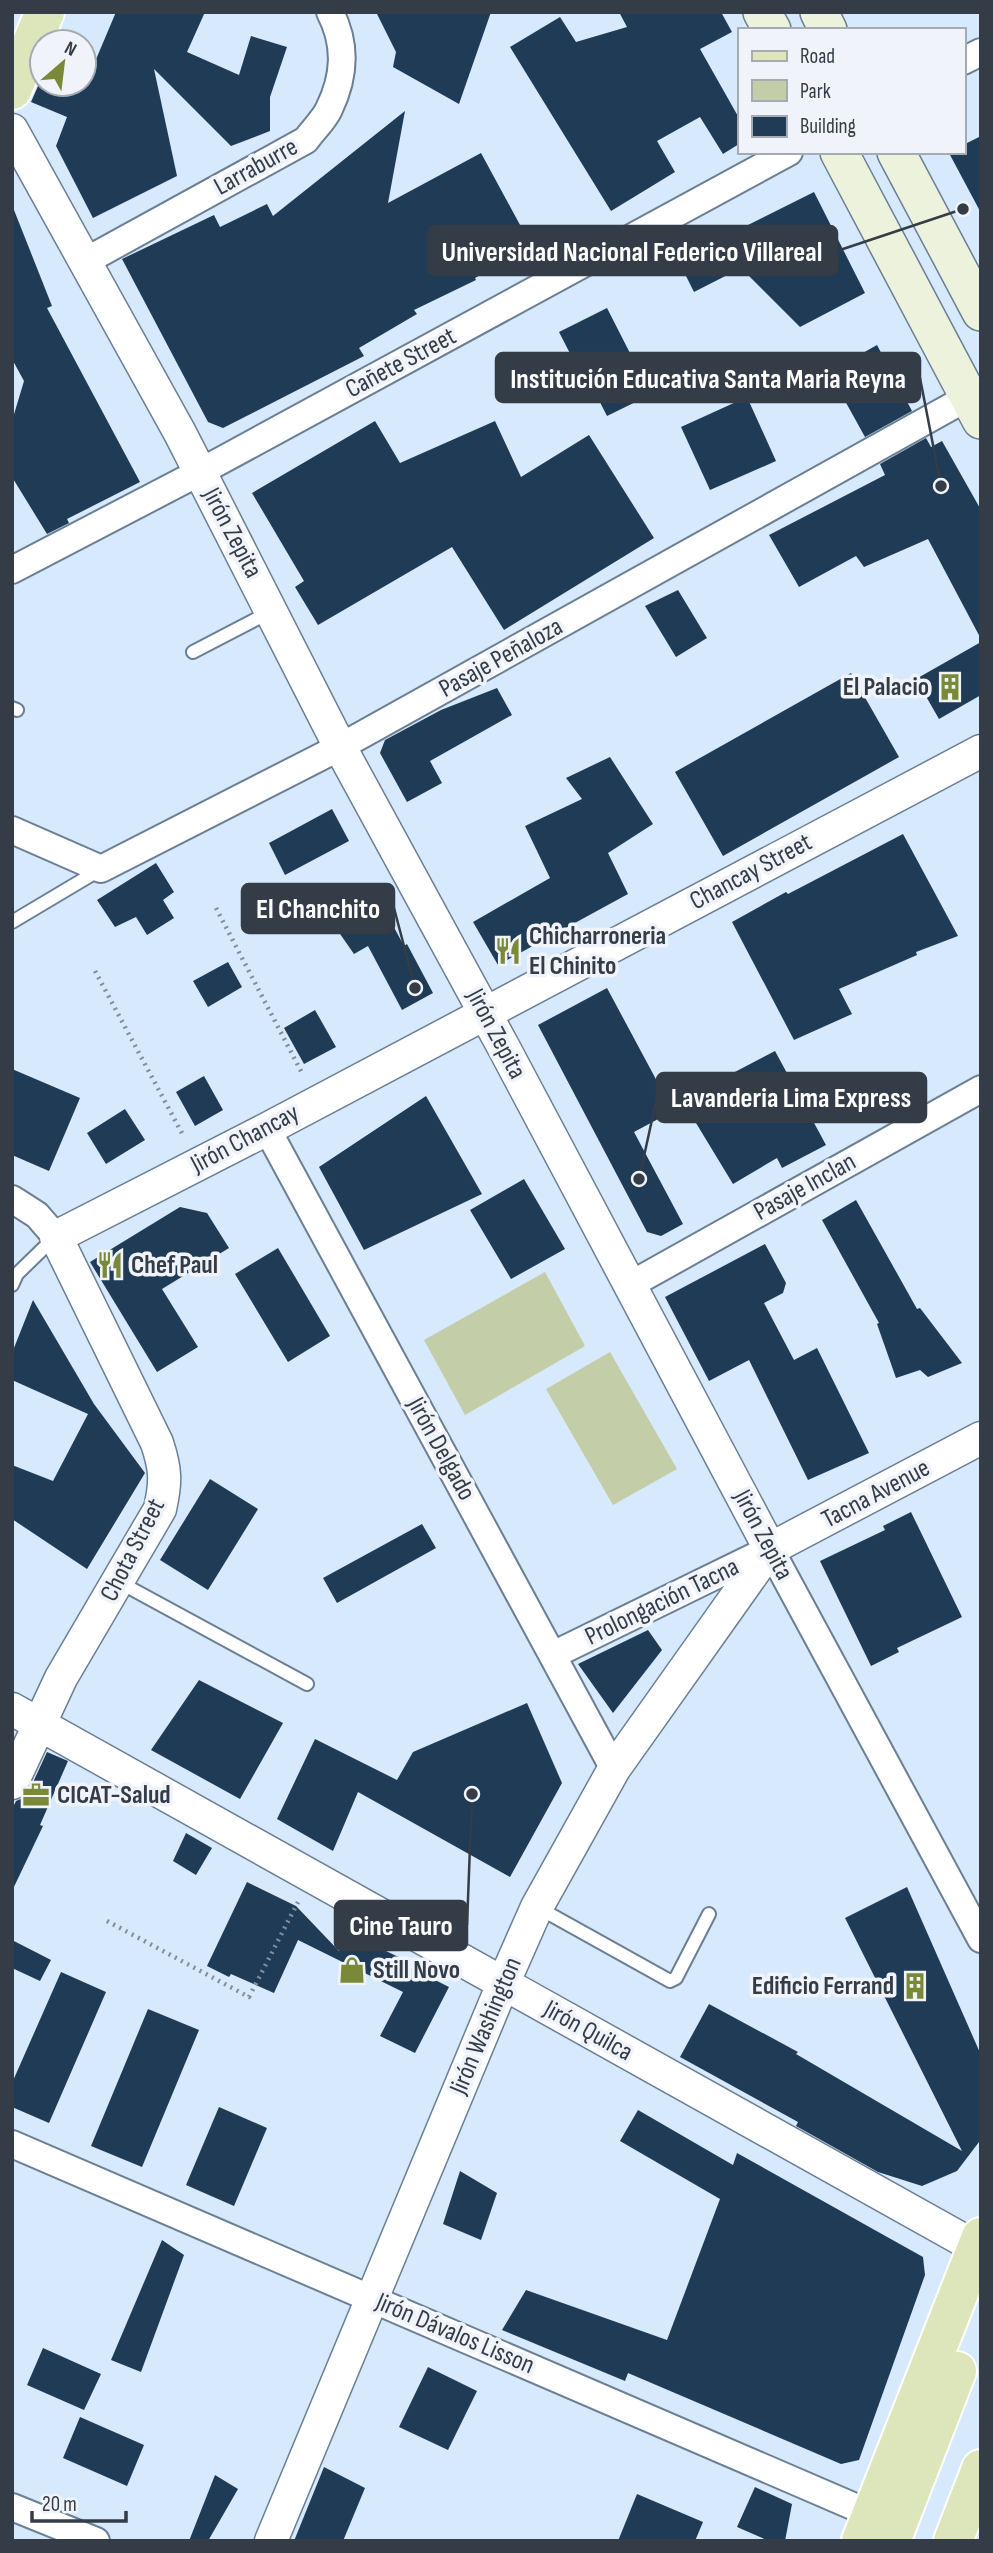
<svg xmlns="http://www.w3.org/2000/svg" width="993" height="2553" font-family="'Sofia Sans Condensed',sans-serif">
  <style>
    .green { fill: #c3cda7 }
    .building { fill: #1f3b56 }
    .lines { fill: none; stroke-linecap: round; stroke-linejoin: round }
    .service-casing { stroke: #6a7f95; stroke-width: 16 }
    .minor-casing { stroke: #6a7f95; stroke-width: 30 }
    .tertiary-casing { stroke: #6a7f95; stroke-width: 35 }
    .secondary-casing { stroke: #6a7f95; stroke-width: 40 }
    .primary-casing { stroke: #fff; stroke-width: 42 }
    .path { stroke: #818e9d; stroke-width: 4.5; stroke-dasharray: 2 5; stroke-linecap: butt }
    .service { stroke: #fff; stroke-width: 12 }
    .minor { stroke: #fff; stroke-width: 26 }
    .tertiary { stroke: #fff; stroke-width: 32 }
    .secondary { stroke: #edf2dc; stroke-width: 37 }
    .primary { stroke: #dce6ba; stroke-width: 38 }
    .labels { text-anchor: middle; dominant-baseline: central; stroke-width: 7; stroke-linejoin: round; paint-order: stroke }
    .street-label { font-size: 26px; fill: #343d47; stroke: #f0f4fa }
    .poi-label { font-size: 26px; font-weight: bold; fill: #343d47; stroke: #f0f4fa; text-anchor: start }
    .leader { fill: none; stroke: #343d47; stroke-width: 2.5 }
    .callout-dot { fill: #343d47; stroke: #f0f4fa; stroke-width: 2.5 }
    .callout { fill: #343d47; stroke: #343d47; stroke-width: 2.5 }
    .callout-label { font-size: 28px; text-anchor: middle; font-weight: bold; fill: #fff }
  </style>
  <rect width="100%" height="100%" fill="#d6e9fd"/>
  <path class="green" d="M545,1272L585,1346L465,1415L424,1340Z
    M610,1352L677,1469L613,1505L546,1389Z"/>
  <path class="building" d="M116,12H205L187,52L239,75L251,36L287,47L270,97V131L231,146L154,69L177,176L93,218L56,146L67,117L31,102L42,77V84L86,83Z
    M376,12H491L459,104L393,67L396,52Z
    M619,12H721L732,32L700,49L739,118V144L723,154L700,117L657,141L675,172L611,211L510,47L560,17L576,42L627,27Z
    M405,111L388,203L481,153L532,247L475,278L476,280L414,310L417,314L359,348L364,356L223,428L208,422L122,259L214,215L220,227L267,204L273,216Z
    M981,136V213L949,153L963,152V145Z
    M814,192L865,293L800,327L741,268L694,292L678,260Z
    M12,210H14L52,306L47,308L140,482L67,519L69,523L47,534L12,477V421L24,381L12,359Z
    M607,308L633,359L636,358L654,393L607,416L581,365L577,367L559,332Z
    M877,345L912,411L865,437L829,372Z
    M747,397L776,461L710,490L681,427Z
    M375,421L400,463L495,421L521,477L589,435L654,538L504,630L452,547L318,625L295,587L304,581L252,493Z
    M926,438L931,447L942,441L981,510V639L928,539L864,567L856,556L799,587L769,535L885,475L880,464Z
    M678,590L707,638L676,657L645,606Z
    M981,642V695L939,719L916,679Z
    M851,673L899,757L723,856L675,772Z
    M497,688L512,715L430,761L442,783L407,802L380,753L385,740L441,710Z
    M610,757L653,824L608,853L628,894L498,965L473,922L550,878L525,826L582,799L566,778Z
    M332,809L349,841L285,875L269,843Z
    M903,834L958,936L916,952L917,955L839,989L852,1014L794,1040L732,922L786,892L788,894Z
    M156,863L174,892L163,900L174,918L147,935L136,917L115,927L97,900Z
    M381,903L404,946L407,944L433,993L402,1010L368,946L354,954L338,931Z
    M228,962L242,987L208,1007L193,981Z
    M607,988L673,1111L634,1132L683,1224L661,1236L647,1232L538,1025Z
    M315,1010L336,1047L304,1064L284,1028Z
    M775,1051L826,1145L782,1168L777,1158L733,1184L696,1123L743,1096L731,1074Z
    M12,1069L80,1098L49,1171L12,1155Z
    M204,1076L223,1110L195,1126L176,1092Z
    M426,1096L482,1194L364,1250L319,1167Z
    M125,1109L145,1140L106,1164L87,1133Z
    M524,1179L565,1249L511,1279L470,1210Z
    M856,1200L917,1309L920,1308L962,1363L928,1377L920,1370L896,1378L877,1324L879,1323L822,1220Z
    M180,1207L207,1213L229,1248L162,1289L198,1347L157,1372L90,1262Z
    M765,1244L786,1283L783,1293L764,1303L794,1360L817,1348L869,1453L808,1480L749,1360L709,1381L665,1297Z
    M278,1248L330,1336L288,1362L235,1274Z
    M33,1300L94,1404L145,1473L87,1569L12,1519V1465L53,1481L88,1414L12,1380V1353Z
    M210,1479L258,1509L208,1590L160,1560Z
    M911,1512L962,1617L897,1648L899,1652L871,1666L820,1561L885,1530L883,1526Z
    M422,1524L436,1548L337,1603L323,1578Z
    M648,1630L662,1650L613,1713L578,1664Z
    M199,1680L283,1723L240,1799L151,1750Z
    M527,1703L562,1783L510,1877L358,1792L333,1851L277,1819L315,1739L397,1780L413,1752Z
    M47,1752L68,1761L40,1825L43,1826L12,1891V1809L16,1801L23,1798L29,1791Z
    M186,1833L212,1848L196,1875L173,1861Z
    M247,1882L296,1906L339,1951L348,1933L407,1961L405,1965L449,1987L415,2053L380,2036L403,1992L298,1940L274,1993L231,1974L229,1977L207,1966Z
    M907,1887L981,2055L979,2142L957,2171L922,2186L878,2172L796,2126L798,2122L680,2057L709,2004L798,2052L796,2054L962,2151L845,1918Z
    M12,1940L51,1960L40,1981L12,1968Z
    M61,1972L106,1992L49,2123L12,2107V2083Z
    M148,2009L199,2030L142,2167L91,2146Z
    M219,2107L267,2128L234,2206L186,2185Z
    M638,2110L733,2165L737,2153L923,2257L925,2275L859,2460L841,2464L628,2373L625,2381L502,2330L526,2290L667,2340L720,2199L620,2141Z
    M460,2171L497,2193L481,2240L443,2224Z
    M162,2240L184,2255L141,2372L111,2360Z
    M43,2348L101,2374L84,2410L27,2385Z
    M428,2367L477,2391L448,2450L399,2427Z
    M80,2417L144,2445L127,2486L63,2458Z
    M324,2467L365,2488L343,2541H294Z
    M215,2475L238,2489L208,2541H189Z
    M755,2487L792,2504L785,2541H769L737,2527Z
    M637,2494L703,2522L695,2541H618Z"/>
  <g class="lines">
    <defs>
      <path id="service" d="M193,652L270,612
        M12,708L17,710
        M12,922L101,869
        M12,1285L17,1274L55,1237
        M119,1582L307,1684
        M537,1907L670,1981L676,1978L709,1914"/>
      <path id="minor" d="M963,61L981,52
        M84,262L306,140C313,130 324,120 329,109C345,76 347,45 330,12
        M12,570L200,472L789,152
        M12,830L101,869L340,747L981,390
        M267,1129L614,1769
        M12,1199L37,1215L56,1237
        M630,1285L981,1089
        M553,1655L770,1549L981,1939
        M12,2144L885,2520
        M12,2507L96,2541"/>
      <path id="tertiary" d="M12,130L180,433L340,747L504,1048L770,1549
        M12,1709L981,2250
        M12,1783L61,1678L160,1509C166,1482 166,1470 157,1443L56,1237L267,1129L981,751
        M271,2541L503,1984L537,1907L614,1769L770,1549L981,1438"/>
      <path id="secondary" d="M762,12L772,30
        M819,12L828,30
        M839,152L981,420
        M896,152L981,312"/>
      <path id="primary" d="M12,90L45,12
        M861,2541L981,2237
        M891,2541L957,2371
        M953,2541L981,2469"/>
    </defs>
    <use href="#service" class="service-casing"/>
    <use href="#minor" class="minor-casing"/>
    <use href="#tertiary" class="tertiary-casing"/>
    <use href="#secondary" class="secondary-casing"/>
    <use href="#primary" class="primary-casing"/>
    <path class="path" d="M216,908L303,1075
      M95,971L184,1137
      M107,1921L249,1997L298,1902"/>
    <use href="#service" class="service"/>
    <use href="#minor" class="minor"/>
    <use href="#tertiary" class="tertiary"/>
    <use href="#secondary" class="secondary"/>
    <use href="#primary" class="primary"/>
  </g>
  <defs>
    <symbol id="building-bare" viewBox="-9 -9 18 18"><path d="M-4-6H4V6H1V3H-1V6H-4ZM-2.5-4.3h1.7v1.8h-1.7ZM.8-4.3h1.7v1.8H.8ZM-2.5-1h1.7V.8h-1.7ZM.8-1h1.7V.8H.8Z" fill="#798938" stroke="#f0f4fa" stroke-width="2.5" paint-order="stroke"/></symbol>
    <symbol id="restaurant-bare" viewBox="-9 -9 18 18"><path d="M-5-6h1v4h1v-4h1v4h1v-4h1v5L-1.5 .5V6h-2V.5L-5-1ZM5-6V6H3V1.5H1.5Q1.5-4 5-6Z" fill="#798938" stroke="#f0f4fa" stroke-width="2.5" paint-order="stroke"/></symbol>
    <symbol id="office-bare" viewBox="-9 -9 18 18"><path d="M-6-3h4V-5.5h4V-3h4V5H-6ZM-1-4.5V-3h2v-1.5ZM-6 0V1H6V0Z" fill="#798938" stroke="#f0f4fa" stroke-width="2.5" paint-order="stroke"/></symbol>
    <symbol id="shop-bare" viewBox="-9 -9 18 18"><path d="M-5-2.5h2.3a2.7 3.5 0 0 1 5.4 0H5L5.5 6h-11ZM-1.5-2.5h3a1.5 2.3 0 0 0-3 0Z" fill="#798938" stroke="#f0f4fa" stroke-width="2.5" paint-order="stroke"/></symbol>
  </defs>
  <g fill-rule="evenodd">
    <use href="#building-bare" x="931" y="668" width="38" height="38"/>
    <use href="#restaurant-bare" x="489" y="932" width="38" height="38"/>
    <use href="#restaurant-bare" x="91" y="1246" width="38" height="38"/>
    <use href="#office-bare" x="17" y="1776" width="38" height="38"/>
    <use href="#shop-bare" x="333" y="1951" width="38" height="38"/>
    <use href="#building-bare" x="896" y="1967" width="38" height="38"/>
  </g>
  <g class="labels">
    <g class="street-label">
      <text transform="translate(256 167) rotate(-29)">Larraburre</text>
      <text transform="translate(401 363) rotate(-28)">Cañete Street</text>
      <text transform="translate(232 533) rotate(62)">Jirón Zepita</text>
      <text transform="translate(501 658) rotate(-29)">Pasaje Peñaloza</text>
      <text transform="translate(751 872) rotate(-28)">Chancay Street</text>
      <text transform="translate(496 1034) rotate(62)">Jirón Zepita</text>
      <text transform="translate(245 1139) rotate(-28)">Jirón Chancay</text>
      <text transform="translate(805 1187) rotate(-29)">Pasaje Inclan</text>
      <text transform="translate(441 1449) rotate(61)">Jirón Delgado</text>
      <text transform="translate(876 1494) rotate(-28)">Tacna Avenue</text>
      <text transform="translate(763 1535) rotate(62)">Jirón Zepita</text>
      <text transform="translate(133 1550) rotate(-63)">Chota Street</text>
      <text transform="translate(662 1602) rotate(-26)">Prolongación Tacna</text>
      <text transform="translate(486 2026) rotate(-67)">Jirón Washington</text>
      <text transform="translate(588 2031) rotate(29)">Jirón Quilca</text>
      <text transform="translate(455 2334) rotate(23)">Jirón Dávalos Lisson</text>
    </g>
    <g class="poi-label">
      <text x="929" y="687" text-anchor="end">El Palacio</text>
      <text x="529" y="936">Chicharroneria<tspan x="529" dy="30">El Chinito</tspan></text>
      <text x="131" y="1265">Chef Paul</text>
      <text x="57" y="1795">CICAT-Salud</text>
      <text x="373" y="1970">Still Novo</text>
      <text x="894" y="1986" text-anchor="end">Edificio Ferrand</text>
    </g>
  </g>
  <path class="leader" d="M963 209L837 251M941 486L920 378M415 988L394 908M639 1179L657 1097M472 1794L467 1925"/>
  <g class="callout-dot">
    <circle cx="963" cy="209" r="7"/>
    <circle cx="941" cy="486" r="7"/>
    <circle cx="415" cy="988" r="7"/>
    <circle cx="639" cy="1179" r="7"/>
    <circle cx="472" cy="1794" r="7"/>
  </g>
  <g class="callout">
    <rect x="428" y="226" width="409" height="49" rx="7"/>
    <rect x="496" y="353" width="424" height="49" rx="7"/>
    <rect x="242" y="884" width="152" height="49" rx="7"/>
    <rect x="657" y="1073" width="269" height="49" rx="7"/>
    <rect x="335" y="1901" width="132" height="49" rx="7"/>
  </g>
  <g class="callout-label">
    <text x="632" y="261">Universidad Nacional Federico Villareal</text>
    <text x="708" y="388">Institución Educativa Santa Maria Reyna</text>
    <text x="318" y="918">El Chanchito</text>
    <text x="791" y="1107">Lavanderia Lima Express</text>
    <text x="401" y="1935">Cine Tauro</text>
  </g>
  <rect width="993" height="2553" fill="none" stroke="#343d47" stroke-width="28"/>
  <rect x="738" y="28" width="228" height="126" fill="#f0f4fa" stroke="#a5abb2" stroke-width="2"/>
  <rect x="752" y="51" width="35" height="10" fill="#dce6ba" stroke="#a5abb2" stroke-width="2"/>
  <text x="800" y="63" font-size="21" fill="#343d47">Road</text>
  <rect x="752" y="80" width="35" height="21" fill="#c3cda7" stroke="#a5abb2" stroke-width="2"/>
  <text x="800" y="98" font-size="21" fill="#343d47">Park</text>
  <rect x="752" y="116" width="35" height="21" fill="#1f3b56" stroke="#a5abb2" stroke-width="2"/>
  <text x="800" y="133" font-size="21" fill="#343d47">Building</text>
  <g transform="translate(63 63) rotate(28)"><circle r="33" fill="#f0f4fa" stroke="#a5abb2" stroke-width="2"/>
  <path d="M0-5L12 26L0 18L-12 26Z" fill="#798938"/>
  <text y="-10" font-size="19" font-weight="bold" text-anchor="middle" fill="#343d47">N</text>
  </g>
  <path d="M32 2511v10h94v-10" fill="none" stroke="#343d47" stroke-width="3.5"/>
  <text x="42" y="2511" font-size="21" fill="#343d47" stroke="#f0f4fa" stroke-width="5" paint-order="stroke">20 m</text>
</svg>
